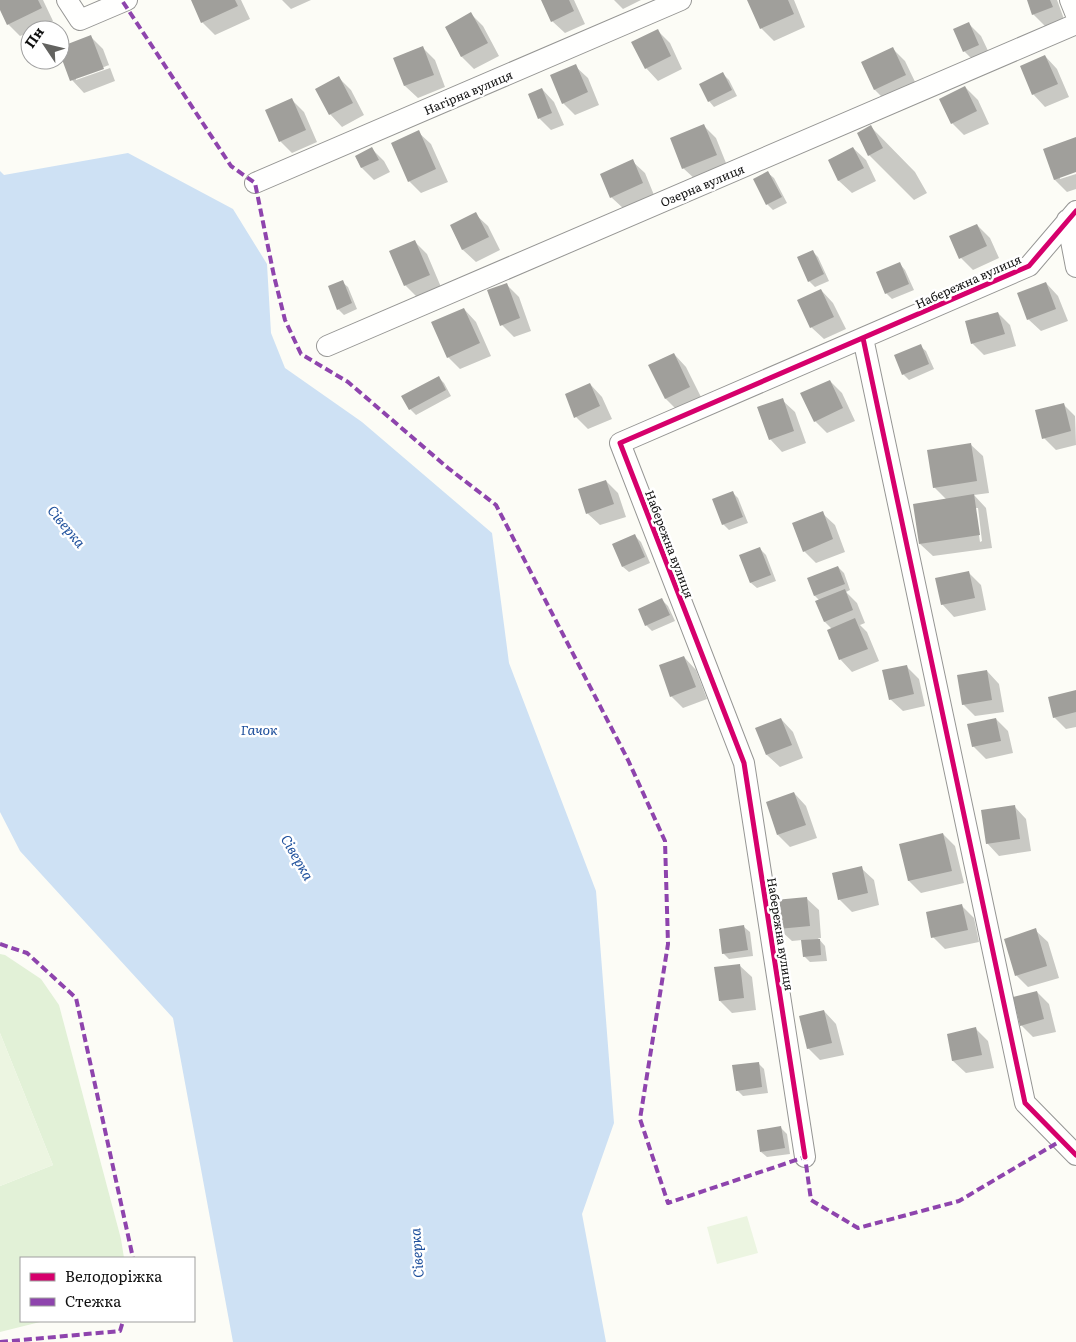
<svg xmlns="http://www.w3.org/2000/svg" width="1076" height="1342" font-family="Literata,serif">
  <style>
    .green { fill: #e2f1d7 }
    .pitch { fill: #ecf5e1 }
    .water { fill: #cee1f4 }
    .shadow { fill: #0003; fill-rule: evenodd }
    .building { fill: #a09f9b }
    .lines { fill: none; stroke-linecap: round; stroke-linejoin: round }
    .minor-casing { stroke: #969694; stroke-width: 22 }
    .minor { stroke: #fffffe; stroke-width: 20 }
    .quiet { stroke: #8e44ad; stroke-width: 4; stroke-dasharray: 8 4; stroke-linecap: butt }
    .cycleway-casing { stroke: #fff; stroke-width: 8 }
    .cycleway { stroke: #d6006c; stroke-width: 5 }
    .labels { text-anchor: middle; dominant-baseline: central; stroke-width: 5; stroke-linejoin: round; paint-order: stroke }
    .street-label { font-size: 12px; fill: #101010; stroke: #fff }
    .water-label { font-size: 14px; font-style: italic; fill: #1f509c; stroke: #fff }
  </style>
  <rect width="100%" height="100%" fill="#fcfcf6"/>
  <path class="green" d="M0,954L5,955L41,979L59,1005L121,1239L124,1258H21V1321H44L0,1332V1186L53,1165L0,1033Z"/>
  <path class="pitch" d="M0,1033L53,1165L0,1186Z
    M747,1216L758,1253L717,1264L707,1227Z"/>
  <path class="water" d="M128,153L233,209L267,264L271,333L285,368L362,422L492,533L509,663L596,891L614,1123L582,1214L606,1342H233L173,1018L20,851L0,812V171L4,175Z"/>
  <path class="shadow" d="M0,0H43L53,21L34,30H30V32L20,36L8,24L0,7Z
    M193,0H241L250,19L215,35L202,22Z
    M282,0H311L291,9Z
    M543,0H574L585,24L565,33L552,21Z
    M614,0H641L623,9Z
    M749,0H794L805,27L774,41L761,28Z
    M1028,0H1057L1064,19L1045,26L1033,14Z
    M471,14L483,26L499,56L474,69L462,57L446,28Z
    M968,23L981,36L991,57L977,64L964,51Z
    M657,30L670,43L682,69L658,81L646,68Z
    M91,37L103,49L115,81L84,93L72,80L60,48ZM109,65L110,68L76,80V78Z
    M422,47L435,60L445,87L418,98L405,86L395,58Z
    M893,49L905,61L918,88L887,102L875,90L862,63Z
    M1045,56L1057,69L1069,97L1045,107L1033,94Z
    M575,66L588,78L599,105L575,115L563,103Z
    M723,74L729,80L737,96L714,107L709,101Z
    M339,78L351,90L364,115L342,127L330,114Z
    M965,87L978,100L989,124L964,135L952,123Z
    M542,89L554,102L564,125L551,130L539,118Z
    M292,100L304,112L317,142L292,153L280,141Z
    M704,126L716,138L728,168L696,180L683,168Z
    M871,127L915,172L927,193L914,200L869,155Z
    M418,132L431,144L448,182L421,193L409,181Z
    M1076,139V171L1060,177V179L1076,174V189L1067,192L1055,180L1044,150Z
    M853,148L866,160L876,181L852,193L839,181L829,160Z
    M372,149L384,161L390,172L374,180L362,168L356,157Z
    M632,161L645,173L654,195L624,209L611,197Z
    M768,173L774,178L787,203L773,210L767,204L755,179Z
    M475,214L488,226L500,250L476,262L463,250L451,226Z
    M977,225L990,238L999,258L973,270L961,258Z
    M415,242L427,254L441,287L417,297L405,285Z
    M812,251L818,257L829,281L815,287L809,281L798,258Z
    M900,264L905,270L914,290L892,299L886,293Z
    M342,282L348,287L357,309L344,315L338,309Z
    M1046,283L1058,296L1068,321L1041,331L1028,319Z
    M506,284L519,297L531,331L514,337L502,325Z
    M821,290L833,303L846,329L824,339L811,327Z
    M464,309L476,322L491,356L460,369L448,357Z
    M998,313L1010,325L1016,346L984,355L972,343Z
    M920,346L926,351L934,369L909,380L903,374Z
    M674,354L686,367L702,399L678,411L666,399L650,366Z
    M438,377L444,383L451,396L416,415L410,409L403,397Z
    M830,381L842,393L855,421L827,433L815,421Z
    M590,384L602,397L612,419L588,429L576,417Z
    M782,400L795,412L806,443L782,452L770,439Z
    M1063,404L1075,416L1076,445L1056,450L1044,438Z
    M970,444L983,456L989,493L974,495L986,508L992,548L933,556L920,544L947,500L934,487ZM975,508H978L982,541L980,542Z
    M606,481L618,493L626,517L600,525L587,513Z
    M733,493L738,498L748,523L729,530L723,524Z
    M822,513L835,525L845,552L816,563L804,551Z
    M635,536L641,542L650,563L629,572L623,567Z
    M760,549L766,555L776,581L757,588L751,583Z
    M838,567L844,573L850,590L846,592L857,603L865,623L860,625L867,632L879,661L852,672L840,659L832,629L825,622L819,600L815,596L808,579Z
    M969,573L981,585L986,610L954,617L942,604Z
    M662,600L668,606L675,621L652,631L646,625Z
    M684,657L696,670L707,699L683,708L671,696Z
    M906,666L919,679L925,706L903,711L890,699Z
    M987,671L999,684L1004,712L975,716L963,704Z
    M1076,692V727L1066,729L1054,717Z
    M781,719L793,732L803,758L780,767L767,755L757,729Z
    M996,719L1008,731L1013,753L986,759L973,746Z
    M794,793L806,806L817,838L790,847L778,835Z
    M1014,806L1026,819L1031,851L999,856L987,843Z
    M943,834L955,846L964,883L921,893L909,881L900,845Z
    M861,868L874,880L879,905L852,912L839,899Z
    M806,898L819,910L821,938H818L825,946L827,961L810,962L804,956L802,940L792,941L779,929Z
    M962,906L974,918L979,942L945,949L933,937Z
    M744,927L750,932L753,956L729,959L723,953Z
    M1035,930L1048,942L1059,978L1028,987L1016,975Z
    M739,965L752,977L756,1010L732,1013L720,1001Z
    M1037,992L1049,1004L1056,1032L1033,1037L1021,1025Z
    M824,1011L836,1024L844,1055L820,1060L808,1048Z
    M976,1029L988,1041L994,1068L966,1073L953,1061L948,1035Z
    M758,1063L764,1069L768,1093L743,1096L737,1090Z
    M781,1128L787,1134L790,1154L767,1157L761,1152Z"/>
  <path class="building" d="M0,0H38L42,8L7,25L0,10Z
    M191,0H235L238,6L201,23Z
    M541,0H569L574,11L551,22Z
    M747,0H788L794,14L760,29Z
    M1027,0H1050L1053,7L1032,15Z
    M471,12L488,43L461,57L445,27Z
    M969,22L979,45L963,52L953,29Z
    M658,29L671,56L645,69L631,42Z
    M91,35L104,69L70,81L60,54V47Z
    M423,46L434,75L404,86L393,58Z
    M893,47L906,75L874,90L861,62Z
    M1045,55L1058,84L1032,95L1020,66Z
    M576,64L588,92L562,104L550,75Z
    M723,72L732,90L708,102L699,84Z
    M339,76L353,103L329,115L315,89Z
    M965,86L977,111L951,124L939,99Z
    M542,88L552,113L538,119L528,94Z
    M292,98L306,130L279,142L265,110Z
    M704,124L717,155L682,169L670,138Z
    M871,125L883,148L868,156L857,133Z
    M419,130L436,169L408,182L391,143Z
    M1076,137V172L1054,180L1043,149Z
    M372,147L379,160L361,168L355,156Z
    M853,147L864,168L838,181L828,160Z
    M633,159L643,183L610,198L600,174Z
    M768,171L782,197L766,205L753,179Z
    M476,212L489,237L462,250L450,225Z
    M977,224L987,246L959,259L949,236Z
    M415,240L430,275L404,286L389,251Z
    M813,250L824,274L808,282L797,257Z
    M900,262L909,284L885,294L876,272Z
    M343,280L352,303L337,310L328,286Z
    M1046,282L1056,309L1027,320L1017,293Z
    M507,283L520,318L500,326L487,290Z
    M821,289L834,317L810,328L797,300Z
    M464,308L480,343L447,358L431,322Z
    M998,312L1005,334L971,344L965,321Z
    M921,344L929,364L902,375L894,355Z
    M674,353L690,387L665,399L648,365Z
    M439,376L446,390L409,410L401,396Z
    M830,380L843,408L814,422L800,393Z
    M590,383L600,406L574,418L565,394Z
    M783,398L794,431L769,440L757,407Z
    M1064,403L1071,431L1042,439L1035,410Z
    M971,443L977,481L933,488L927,450Z
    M606,480L614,504L586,514L578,489Z
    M733,491L743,517L722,525L712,499Z
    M974,494L980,535L919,544L913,504Z
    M823,511L833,539L803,552L792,523Z
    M635,534L645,557L622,567L612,544Z
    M760,547L771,575L750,583L739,555Z
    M838,566L845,584L814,596L807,578Z
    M969,571L975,598L941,605L935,578Z
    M845,589L853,610L824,622L815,601Z
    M662,598L670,615L645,626L638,609Z
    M855,618L868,649L839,660L827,630Z
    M684,656L696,687L670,697L659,665Z
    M907,665L914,694L889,700L882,670Z
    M987,670L992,700L962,705L957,675Z
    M1076,690V712L1053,718L1048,697Z
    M781,718L792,745L766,755L755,728Z
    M996,718L1001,741L972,747L967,724Z
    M794,792L806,825L777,835L766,802Z
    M1015,805L1020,839L986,844L981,810Z
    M943,833L952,871L908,881L899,844Z
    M862,866L868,893L838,900L832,873Z
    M807,897L810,926L778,929L775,900Z
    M962,904L968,930L931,938L926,912Z
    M744,925L748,950L722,954L719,929Z
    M1036,928L1047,966L1015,976L1004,939Z
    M820,939L821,955L803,957L801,940Z
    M740,964L744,998L719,1001L714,967Z
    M1037,991L1044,1019L1020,1026L1013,997Z
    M824,1010L832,1043L807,1049L799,1016Z
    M976,1027L982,1055L952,1061L947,1034Z
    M759,1062L762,1087L736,1091L732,1065Z
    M781,1126L785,1148L760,1152L757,1130Z"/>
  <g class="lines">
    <defs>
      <path id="minor" d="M67,0L80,20L127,0
        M1070,0L1076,15
        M255,183L681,0
        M1067,220L1076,267
        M863,338L1025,1103L1076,1155
        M327,346L1076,24
        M805,1157L744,763L620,443L1029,266L1076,211"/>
    </defs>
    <use href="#minor" class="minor-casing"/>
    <use href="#minor" class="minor"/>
    <path class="quiet" d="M123,2L231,166L255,183L274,276L285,320L301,354L348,382L448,468L496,505L628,760L665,841L668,944L640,1119L668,1203L805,1157L811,1200L858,1228L959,1201L1062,1140
      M0,944L27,953L76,998L133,1258
      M0,1342L120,1331L123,1321"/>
    <defs>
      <path id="cycleway" d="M863,338L1025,1103L1076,1155
        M805,1157L744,763L620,443L1029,266L1076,211"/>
    </defs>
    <use href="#cycleway" class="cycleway-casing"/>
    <use href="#cycleway" class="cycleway"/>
  </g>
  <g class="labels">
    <g class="street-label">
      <text transform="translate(468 92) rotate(-23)">Нагірна вулиця</text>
      <text transform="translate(702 185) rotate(-23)">Озерна вулиця</text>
      <text transform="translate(968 281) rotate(-24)">Набережна вулиця</text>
      <text transform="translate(670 544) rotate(69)">Набережна вулиця</text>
      <text transform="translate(781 934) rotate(81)">Набережна вулиця</text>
    </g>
    <g class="water-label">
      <text transform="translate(67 526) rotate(50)">Сіверка</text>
      <text x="259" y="729">Гачок</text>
      <text transform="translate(298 857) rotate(60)">Сіверка</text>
      <text transform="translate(416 1253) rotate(-94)">Сіверка</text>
    </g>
  </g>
  <rect x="20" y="1257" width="175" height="65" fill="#ffffff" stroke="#9f9f9f"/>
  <rect x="30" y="1273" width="25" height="8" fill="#d6006c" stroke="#9f9f9f"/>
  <text x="65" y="1282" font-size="15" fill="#101010">Велодоріжка</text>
  <rect x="30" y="1298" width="25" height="8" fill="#8e44ad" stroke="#9f9f9f"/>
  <text x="65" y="1307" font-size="15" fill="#101010">Стежка</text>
  <g transform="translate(45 45) rotate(305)"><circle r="24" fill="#ffffff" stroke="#9f9f9f"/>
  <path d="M0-4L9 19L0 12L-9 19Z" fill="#636360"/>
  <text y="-8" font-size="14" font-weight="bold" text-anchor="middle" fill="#101010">Пн</text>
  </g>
</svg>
